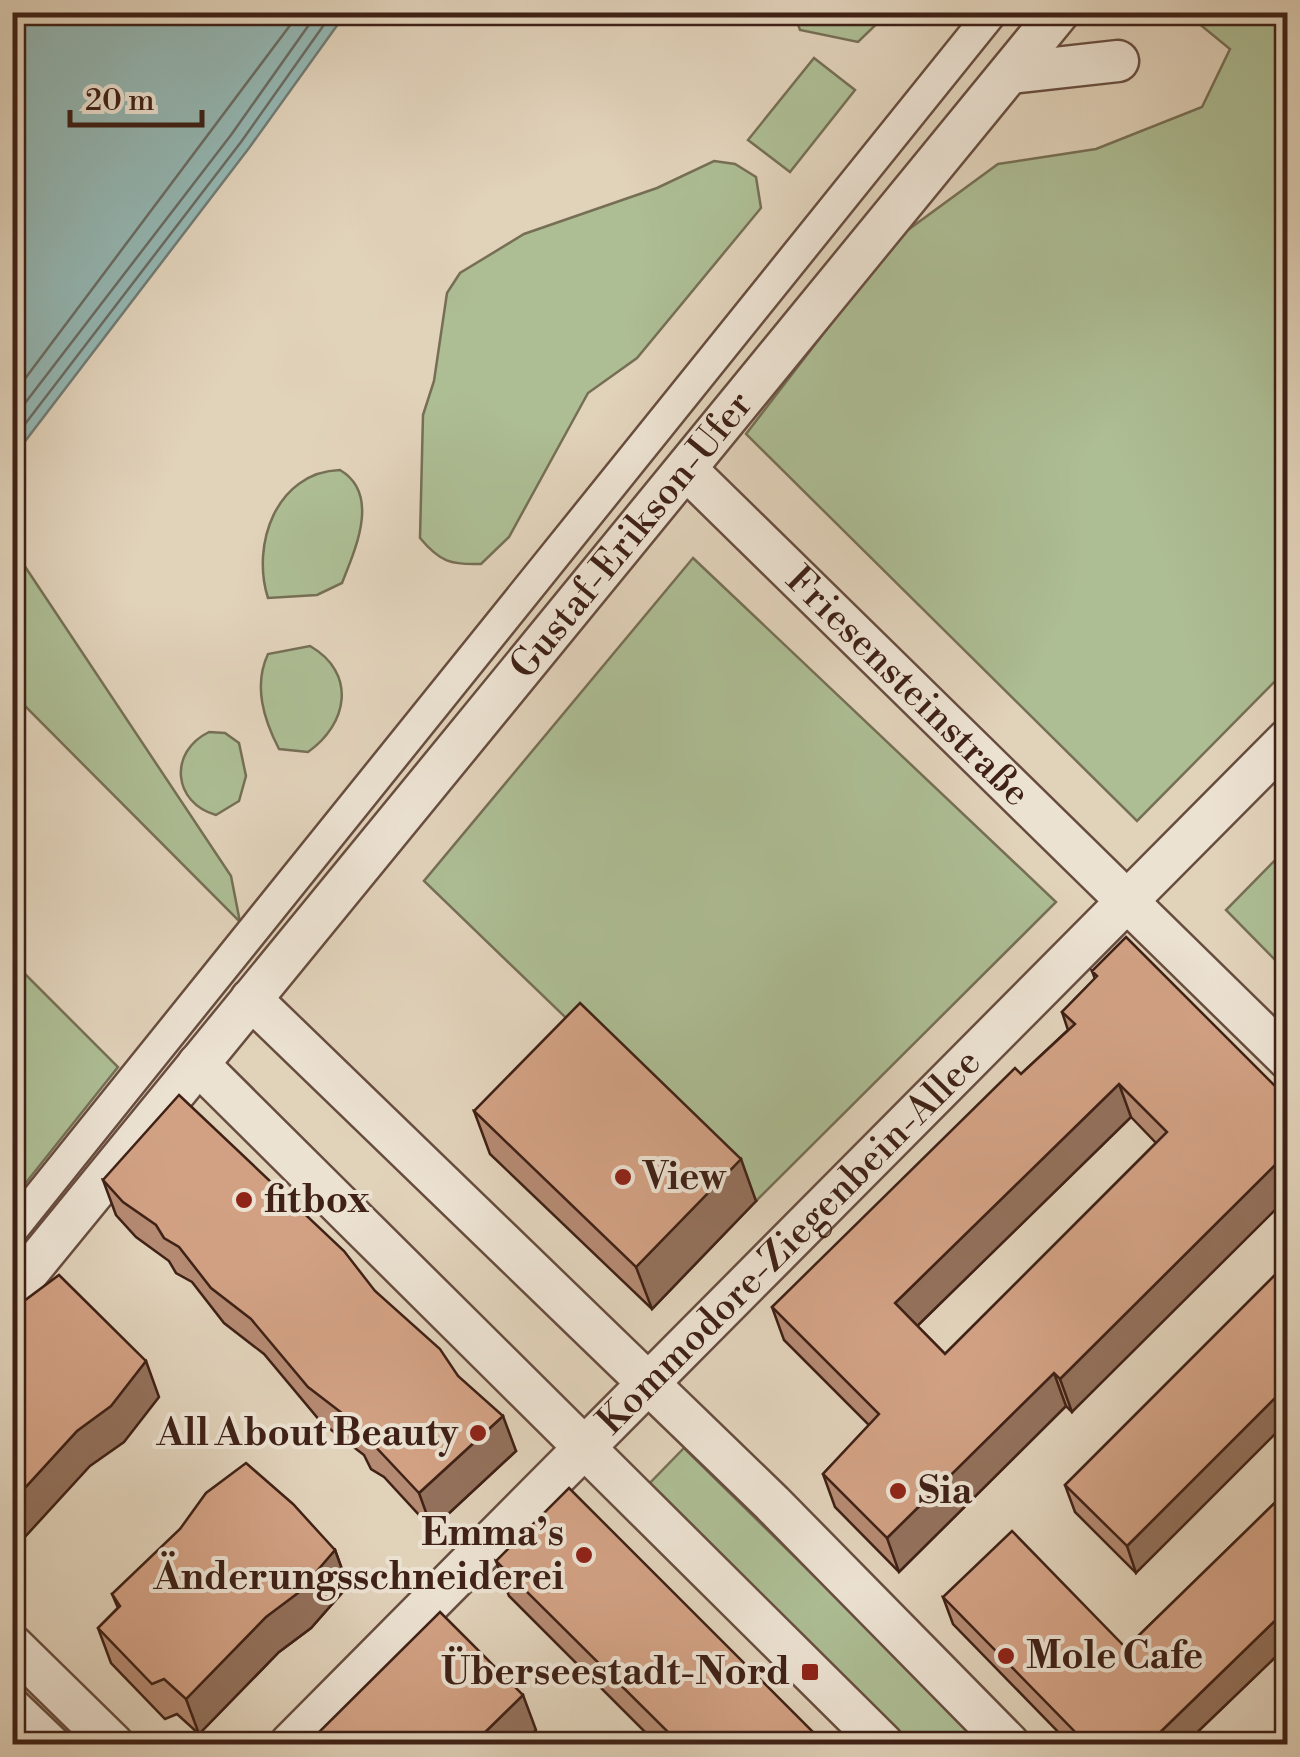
<svg xmlns="http://www.w3.org/2000/svg" width="1300" height="1757" font-family="'Libre Bodoni',serif">
  <style>
    .green { fill: #adbd94; stroke: #766f55; stroke-width: 2.5 }
    .water { fill: #94b7b3; stroke: #727b74; stroke-width: 2.5 }
    .lines { fill: none; stroke-linecap: round; stroke-linejoin: round }
    .shore { stroke: #6a6c64; stroke-width: 2.5 }
    .pedestrian-casing { stroke: #684d3f; stroke-width: 35 }
    .minor-casing { stroke: #684d3f; stroke-width: 45 }
    .pedestrian { stroke: #ece2d2; stroke-width: 30 }
    .minor { stroke: #ece2d2; stroke-width: 40 }
    .wall { fill: #b58a72; stroke: #3f2116; stroke-width: 2.5; fill-rule: evenodd }
    .shaded-wall { fill: #93715c; stroke: #3f2116; stroke-width: 2.5 }
    .building { fill: #d2a184; stroke: #3f2116; stroke-width: 2.5; fill-rule: evenodd }
    .poi-dot { fill: #8f2418; stroke: #ece2d2; stroke-width: 4 }
    .labels { text-anchor: middle; dominant-baseline: central; stroke-width: 8; stroke-linejoin: round; paint-order: stroke }
    .street-label { font-size: 38px; fill: #3f2116; stroke: #ece2d2 }
    .poi-label { font-size: 38px; font-weight: bold; fill: #3f2116; stroke: #ece2d2; text-anchor: start }
  </style>
  <rect width="100%" height="100%" fill="#e1d2ba"/>
  <filter id="stains"><feTurbulence type="fractalNoise" baseFrequency=".002" numOctaves="4"/><feColorMatrix values="0 0 0 0 .2 0 0 0 0 .09 0 0 0 0 .02 0 0 0 .5 -.17"/></filter>
  <radialGradient id="worn" r=".72"><stop offset=".6" stop-color="#630" stop-opacity="0"/><stop offset="1" stop-color="#630" stop-opacity=".3"/></radialGradient>
  <path class="green" d="M794,13V12L888,13L858,42L800,30Z
    M1186,13H1287V669L1137,821L746,434L897,238L998,164L1096,149L1202,107L1230,49Z
    M814,58L855,90L790,172L748,140Z
    M714,161L735,164L756,177L761,208L637,358L588,393L509,537L481,564C451,565 440,562 420,538L423,415L434,381L447,293L460,273L524,234L657,188Z
    M340,470C381,494 355,550 342,583L317,595L268,598C251,545 276,472 340,470Z
    M14,550L231,876L240,922L13,694Z
    M693,558L1056,902L756,1201L424,881Z
    M310,646C357,673 348,724 308,752L279,749C264,720 253,686 268,654Z
    M209,732L225,733L239,743L246,776L239,801L216,815C173,803 168,752 209,732Z
    M1287,848V972L1226,910Z
    M13,962L118,1067L13,1199Z
    M684,1448L985,1744H906L646,1487Z"/>
  <path class="water" d="M13,12L346,13L249,148L13,457Z"/>
  <g class="lines">
    <path class="shore" d="M12,396L300,12
      M12,420L231,135L318,12
      M12,441L241,142L333,12"/>
    <defs>
      <path id="pedestrian" d="M12,1230L992,12
        M12,1702L56,1744"/>
      <g id="minor">
        <path d="M1010,73L1118,61"/>
        <path id="s1" d="M688,471L1288,1059"/>
        <path d="M251,999L772,1503L1009,1744"/>
        <path d="M198,1064L883,1744"/>
        <path id="s2" d="M12,1292L1059,12"/>
        <path d="M12,1645L113,1744"/>
        <path id="s3" d="M290,1744L1288,739"/>
      </g>
    </defs>
    <use href="#pedestrian" class="pedestrian-casing"/>
    <use href="#minor" class="minor-casing"/>
    <use href="#pedestrian" class="pedestrian"/>
    <use href="#minor" class="minor"/>
  </g>
  <path class="wall" d="M1092,971L1288,1099L1072,1412L1066,1406L899,1572L835,1507L823,1474L869,1425L784,1340L772,1307L1068,1030L1062,1012L1095,979ZM1131,1117L1156,1143L945,1354L917,1326Z
    M474,1111L756,1201L652,1309L490,1154Z
    M103,1180L375,1291L458,1376L516,1451L432,1529L384,1477L371,1469L364,1455L321,1422L264,1354L224,1323L192,1282L176,1273L169,1261L136,1237L116,1215Z
    M1288,1262L1136,1573L1075,1512L1065,1485Z
    M1288,1490V1645L1185,1744H1070L953,1624L943,1597L1126,1648Z
    M335,1550L348,1586L311,1628L279,1652L199,1734L177,1714L165,1719L111,1663L98,1628L118,1608L112,1594Z
    M496,1561L825,1744H657L509,1596Z"/>
  <path class="shaded-wall" d="M1119,1084L1131,1117L907,1336L895,1303Z
    M1288,1152V1197L1072,1412L1060,1379Z
    M741,1159L756,1201L652,1309L636,1267Z
    M146,1361L159,1397L124,1442L90,1466L12,1551V1502L77,1431Z
    M1054,1373L1066,1406L899,1572L887,1538Z
    M1288,1385V1421L1136,1573L1127,1546Z
    M503,1416L516,1451L432,1529L419,1493Z
    M335,1550L348,1586L311,1628L279,1652L199,1734L186,1699L266,1617Z
    M1288,1608V1645L1185,1744H1148Z
    M523,1695L536,1730L521,1744H473Z"/>
  <path class="building" d="M1126,937L1288,1099V1152L1060,1379L1054,1373L887,1538L823,1474L879,1414L772,1307L1015,1068L1021,1074L1075,1024L1062,1012L1097,976L1092,971ZM1119,1084L1167,1132L945,1354L895,1303Z
    M580,1003L741,1159L636,1267L474,1111Z
    M179,1095L344,1251L375,1291L440,1349L458,1376L503,1416L419,1493L371,1442L358,1434L351,1420L308,1387L251,1319L211,1288L179,1247L164,1238L156,1225L123,1202L103,1180Z
    M1288,1262V1385L1127,1546L1065,1485Z
    M59,1275L146,1361L111,1406L77,1431L12,1502V1312L16,1307Z
    M246,1463L293,1504L335,1550L298,1593L266,1617L186,1699L164,1679L152,1684L98,1628L120,1606L112,1594L180,1529L206,1493Z
    M569,1488L825,1744H680L496,1561Z
    M1288,1490V1608L1148,1744H1087L943,1597L1012,1531L1126,1648Z
    M440,1612L523,1695L473,1744H307Z"/>
  <g class="poi-dot">
    <circle cx="623" cy="1177" r="10"/>
    <circle cx="244" cy="1200" r="10"/>
    <circle cx="478" cy="1433" r="10"/>
    <circle cx="898" cy="1491" r="10"/>
    <circle cx="584" cy="1555" r="10"/>
    <circle cx="1006" cy="1656" r="10"/>
    <rect x="800" y="1662" width="20" height="20" rx="5"/>
  </g>
  <g class="labels">
    <g class="street-label">
      <text stroke="none"><textPath href="#s2" startOffset="978">Gustaf-Erikson-Ufer</textPath></text>
      <text stroke="none"><textPath href="#s1" startOffset="308">Friesensteinstraße</textPath></text>
      <text stroke="none"><textPath href="#s3" startOffset="708">Kommodore-Ziegenbein-Allee</textPath></text>
    </g>
    <g class="poi-label">
      <text x="643" y="1177">View</text>
      <text x="264" y="1200">fitbox</text>
      <text x="458" y="1433" text-anchor="end">All About Beauty</text>
      <text x="918" y="1491">Sia</text>
      <text x="564" y="1533" text-anchor="end">Emma’s<tspan x="564" dy="44">Änderungsschneiderei</tspan></text>
      <text x="1026" y="1656">Mole Cafe</text>
      <text x="790" y="1672" text-anchor="end">Überseestadt-Nord</text>
    </g>
  </g>
  <rect width="1300" height="1757" fill="none" stroke="#e1d2ba" stroke-width="50"/>
  <rect x="15" y="15" width="1270" height="1727" fill="none" stroke="#3f2116" stroke-width="5"/>
  <rect x="25" y="25" width="1250" height="1707" fill="none" stroke="#3f2116" stroke-width="2.5"/>
  <path d="M70 110v15h132v-15" fill="none" stroke="#3f2116" stroke-width="5"/>
  <text x="85" y="110" font-size="30" fill="#3f2116" stroke="#ece2d2" stroke-width="8" paint-order="stroke">20 m</text>
  <rect width="100%" height="100%" filter="url(#stains)"/>
  <rect width="100%" height="100%" fill="url(#worn)"/>
</svg>
